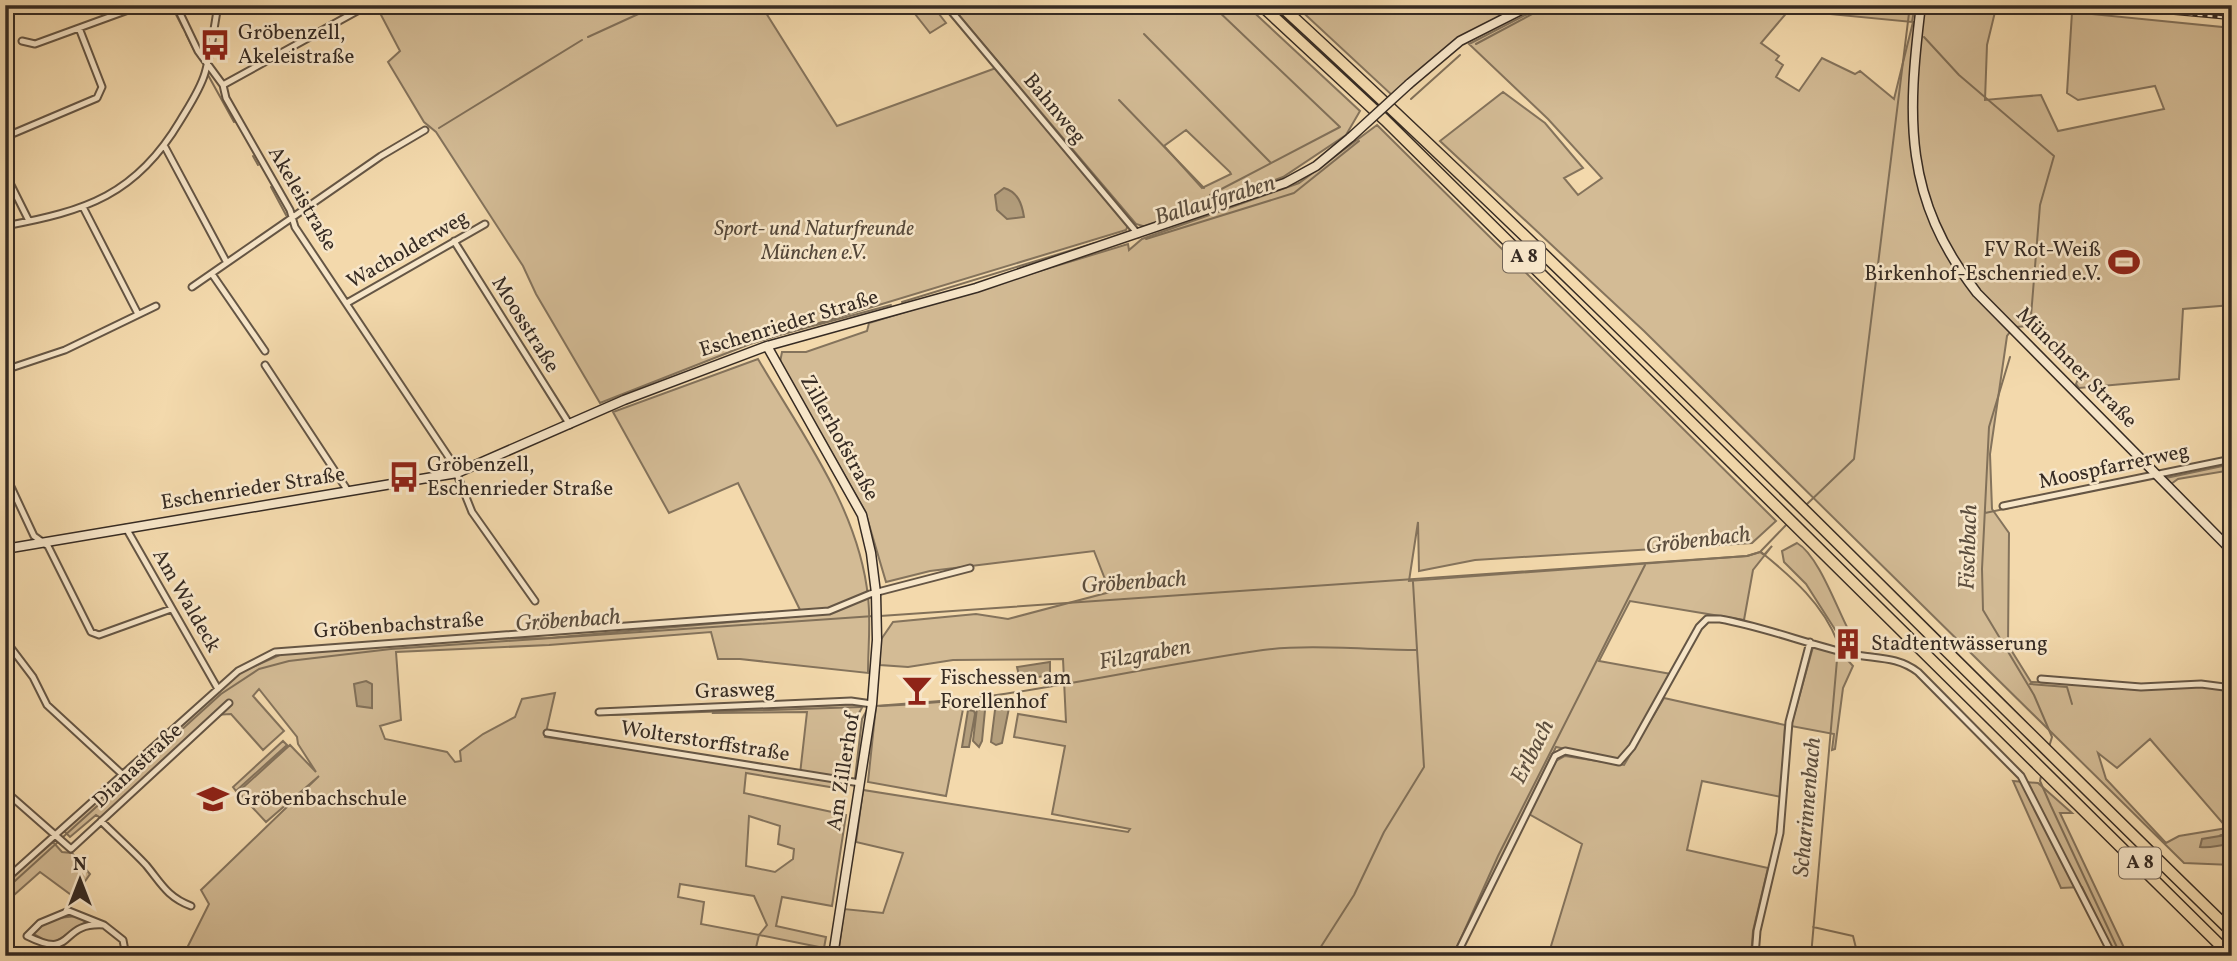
<svg xmlns="http://www.w3.org/2000/svg" width="2237" height="961" font-family="Vollkorn,serif">
  <style>
    .green { fill: #d3bb95; stroke: #84735c; stroke-width: 2; fill-rule: evenodd }
    .water { fill: #b39e7d; stroke: #817059; stroke-width: 2 }
    .lines { fill: none; stroke-linecap: round; stroke-linejoin: round }
    .stream { stroke: #817059; stroke-width: 2 }
    .street-casing { stroke: #655645; stroke-width: 9 }
    .secondary-casing { stroke: #362b23; stroke-width: 11 }
    .highway-casing { stroke: #362b23; stroke-width: 13 }
    .street { stroke: #f7e6c9; stroke-width: 5 }
    .secondary { stroke: #f7e6c9; stroke-width: 8 }
    .highway { stroke: #f3d9ac; stroke-width: 10 }
    .rail-casing { stroke: #362b23; stroke-width: 4.5 }
    .rail { stroke: #f7e6c9; stroke-width: 2; stroke-dasharray: 5; stroke-linecap: butt }
    .secondary-bridge-casing { stroke: #362b23; stroke-width: 11; stroke-linecap: butt }
    .secondary-bridge { stroke: #f7e6c9; stroke-width: 8 }
    .labels { text-anchor: middle; dominant-baseline: central; stroke-width: 5; stroke-linejoin: round; paint-order: stroke }
    .shield { fill: #f7e6c9; stroke: #706355; stroke-width: 2 }
    .shield-label { font-size: 19px; font-weight: bold; fill: #362b23 }
    .poi-label { font-size: 21px; fill: #362b23; stroke: #f7e6c9; text-anchor: start }
    .street-label { font-size: 21px; fill: #362b23; stroke: #f7e6c9 }
    .park-label { font-size: 21px; font-style: italic; fill: #55483a; stroke: #f7e6c9 }
    .water-label { font-size: 23px; font-style: italic; fill: #5c4e3e; stroke: #f7e6c9 }
  </style>
  <rect width="100%" height="100%" fill="#f3d9ac"/>
  <filter id="stains"><feTurbulence type="fractalNoise" baseFrequency=".00286" numOctaves="4"/><feColorMatrix values="0 0 0 0 .2 0 0 0 0 .09 0 0 0 0 .02 0 0 0 .5 -.17"/></filter>
  <radialGradient id="worn" r=".72"><stop offset=".6" stop-color="#630" stop-opacity="0"/><stop offset="1" stop-color="#630" stop-opacity=".3"/></radialGradient>
  <path class="green" d="M380,5H761L837,126L996,68L1128,225L1126,230L750,344L600,403L536,294L523,266L436,132L424,122L388,62L400,51L380,13Z
    M908,5H932L946,23L930,33Z
    M950,5H1246L1360,111L1346,135L1283,177L1146,227L1136,224ZM1186,130L1230,172L1231,174L1202,188L1164,146Z
    M1295,5H1523L1460,41L1394,97Z
    M1545,5H1915L1912,22L1789,10L1761,43L1779,56L1776,60L1783,65L1776,77L1799,91L1822,58L1855,74L1860,71L1894,99L1913,22H1919L1920,8L1995,12L1987,45L1985,100L2041,95L2058,131L2164,109L2155,86L2078,100L2067,93L2072,12L2232,28V305L2183,309L2179,379L2079,388L2076,384L2078,379L2031,326L2014,327L2007,336L1990,454L1992,509L2009,533L2008,645L2031,682L2213,687L2232,691V834L2221,835L2226,844L2232,845V865L2184,863L1644,331L1440,141L1503,92L1545,123L1583,168L1564,178L1578,195L1602,178L1548,119L1469,44ZM2150,739L2227,828L2179,836L2166,843L2106,779L2098,753L2117,768Z
    M1377,125L1776,521L1752,543L1475,560L1419,571L1418,522L1409,581L1747,556L1760,552L1764,555L1772,546L1753,570L1744,620L1630,601L1599,661L1671,674L1630,747L1619,761L1556,747L1454,956H838L844,909L883,913L903,853L856,842L863,790L1128,832L1130,829L1052,814L1065,746L1014,737L1018,714L1066,722L1063,659L953,660L908,667L880,665V641L893,622L976,614L1008,619L1110,592L1094,551L930,571L886,582L865,511L780,362L782,352H806L867,331L869,323L1128,244L1129,250L1142,239L1299,183Z
    M758,359C801,433 859,509 868,597C871,622 868,648 868,673L740,659H718L711,632L549,645L396,652L401,720L380,726L385,739L447,752L455,762L461,761L460,751L483,734L515,717L522,699L555,693L545,737L800,774L807,712L713,713L714,710L864,704L859,713L848,790L746,773L744,793L846,815L832,906L782,897L776,926L826,937L824,948L759,935L754,956H183L209,904L201,890L319,776L266,822L238,792L290,745L316,772L298,744L297,737L259,689L253,696L284,731L263,750L231,714L214,715L101,818L96,815L70,837L64,831L239,673L282,654L466,639L548,638L803,616L738,483L669,513L613,412ZM749,816L780,826L778,844L794,849L793,859L775,872L746,866ZM680,884L754,896L767,925L759,935L701,924L704,902L678,897Z
    M2232,464V470L2178,479L2171,484L2166,478Z
    M1797,543C1818,555 1836,606 1848,629L1849,638L1836,631L1806,584L1784,562L1782,551Z
    M1813,647L1842,654L1853,666L1843,688L1835,749L1832,750L1834,734L1791,726Z
    M1664,698L1785,725L1781,797L1702,781L1687,850L1768,868L1753,931L1751,956H1548L1582,844L1529,814L1556,761L1565,756L1624,765Z
    M965,699L946,796L868,782L876,706Z
    M868,708L858,775L855,778L862,719Z
    M283,741L287,745L236,791L233,787Z
    M2013,781L2038,783L2072,813H2060L2128,956H2116L2082,887L2061,888Z
    M53,842L62,852L72,853L90,874L74,897L40,872L5,903V884Z
    M77,916L86,922L52,944L34,934V929L49,919Z"/>
  <path class="water" d="M1004,188C1018,192 1022,204 1024,217L1007,219L997,210L995,195Z
    M1050,662V675L1020,680L1017,667Z
    M366,681L372,684V708L357,706L354,684Z
    M1004,704L1009,708L1002,743L996,745L991,742L995,710Z
    M981,706L985,710L982,741L979,747L973,741L977,708Z
    M968,710L974,711L975,714L969,747H962Z
    M2232,834V845C2222,843 2212,849 2200,847L2202,839Z"/>
  <g class="lines">
    <path class="stream" d="M171,5L183,28
      M1859,5L1910,9
      M186,34L194,50
      M1144,34L1271,163
      M588,37L658,5
      M1924,37L1959,75L2054,156L2040,205L2031,316
      M1476,44L1549,5
      M208,75L234,122
      M1411,99L1460,55
      M1119,100L1204,188
      M439,128L582,40
      M253,156L258,165
      M271,187L286,215
      M1210,195L1340,127L1215,8
      M1146,239L1294,193L1359,141
      M902,302L1095,243
      M783,334L891,305
      M2010,357L1989,427L1982,569L1983,610L2034,695L2052,737L2049,747
      M1806,505L1854,459L1910,5
      M1985,513L2148,479
      M1761,552C1793,578 1823,604 1838,643
      M880,616L1747,556L1760,552L1787,524
      M2030,684L2067,687L2072,704
      M880,706C1010,701 1135,668 1263,650C1308,644 1370,650 1417,650
      M609,715L861,707
      M2041,776L2040,781L2051,806L2121,956
      M63,837L221,694L259,669L289,661L391,649L874,616
      M5,890L59,841
      M1813,927L1853,936L1858,956
      M1315,956L1354,895L1384,832L1424,767L1413,582
      M1453,956L1498,856L1645,565
      M1811,956L1837,660"/>
    <defs>
      <path id="street" d="M176,5L198,51L223,85L226,98L290,210L295,227L452,462L472,512L535,601
        M946,5L1138,234
        M22,41L35,44L142,5
        M223,85L368,5
        M5,137L97,98L102,87L79,28
        M165,147L226,261
        M5,173L29,221
        M83,207L138,314
        M5,226C86,211 136,195 180,121C189,106 200,90 205,73C211,52 214,28 218,5
        M454,241L570,425
        M212,274L265,351
        M192,287L381,156L425,130
        M347,303L485,224
        M265,365L348,491
        M5,370L65,350L156,306
        M5,474L34,536L48,546L91,632L99,635L171,609
        M2003,506L2232,459
        M126,528L218,689
        M5,640L33,677L47,705L123,775
        M2041,679L2141,687L2201,684L2232,688
        M599,712L851,701L872,704
        M547,733L860,783
        M5,791L71,849L229,703
        M101,821C116,836 132,850 146,865C161,883 167,897 191,906
        M5,880L238,671L275,652L829,611L870,594L970,568
        M104,925C57,922 77,961 27,936L40,923L69,911L104,925L123,940L126,956
        M1456,956L1555,756L1565,751L1619,762L1632,747L1699,627L1707,619H1720C1765,627 1807,644 1851,654C1876,659 1897,656 1918,672L2021,776L2113,956
        M1755,956L1757,931L1780,833L1789,722L1810,642"/>
      <path id="secondary" d="M1921,5C1907,118 1903,198 1977,293L2232,551
        M1409,84L1460,41L1531,5
        M767,346L862,515L871,553L876,593L877,640L872,704L833,956
        M5,549L457,473L624,400L767,346L976,288L1285,183L1316,166L1351,137"/>
      <path id="highway" d="M1261,5L1385,120L2231,956
        M1280,5C1606,305 1914,623 2232,932"/>
    </defs>
    <use href="#street" class="street-casing"/>
    <use href="#secondary" class="secondary-casing"/>
    <use href="#highway" class="highway-casing"/>
    <use href="#street" class="street"/>
    <use href="#secondary" class="secondary"/>
    <use href="#highway" class="highway"/>
    <defs>
      <path id="rail" d="M2088,5L2232,18"/>
    </defs>
    <use href="#rail" class="rail-casing"/>
    <use href="#rail" class="rail"/>
    <defs>
      <path id="secondary-bridge" d="M1351,137L1409,84"/>
    </defs>
    <use href="#secondary-bridge" class="secondary-bridge-casing"/>
    <use href="#secondary-bridge" class="secondary-bridge"/>
  </g>
  <defs>
    <symbol id="bus-bare" viewBox="-9 -9 18 18"><path d="M-5-6H5V4H4V6H2V4H-2V6H-4V4H-5ZM-3.5-4V0h7V-4ZM-3.5 1.2v1.5H-2V1.2ZM2 1.2v1.5H3.5V1.2Z" fill="#8f2418" stroke="#f7e6c9" stroke-width="2.5" paint-order="stroke"/></symbol>
    <symbol id="stadium-bare" viewBox="-9 -9 18 18"><path d="M0-5a6.5 5 0 1 0 0 10a6.5 5 0 1 0 0-10ZM-3.5-1.8h7v3.6h-7Z" fill="#8f2418" stroke="#f7e6c9" stroke-width="2.5" paint-order="stroke"/></symbol>
    <symbol id="building-bare" viewBox="-9 -9 18 18"><path d="M-4-6H4V6H1V3H-1V6H-4ZM-2.5-4.3h1.7v1.8h-1.7ZM.8-4.3h1.7v1.8H.8ZM-2.5-1h1.7V.8h-1.7ZM.8-1h1.7V.8H.8Z" fill="#8f2418" stroke="#f7e6c9" stroke-width="2.5" paint-order="stroke"/></symbol>
    <symbol id="bar-bare" viewBox="-9 -9 18 18"><path d="M-6-5H6L.8 .8V4.5H3.5V6h-7V4.5H-.8V.8Z" fill="#8f2418" stroke="#f7e6c9" stroke-width="2.5" paint-order="stroke"/></symbol>
    <symbol id="school-bare" viewBox="-9 -9 18 18"><path d="M0-5L7-2L0 1L-7-2ZM-4 1L0 2.5L4 1V4Q0 6-4 4Z" fill="#8f2418" stroke="#f7e6c9" stroke-width="2.5" paint-order="stroke"/></symbol>
  </defs>
  <g fill-rule="evenodd">
    <use href="#bus-bare" x="193" y="23" width="44" height="44"/>
    <use href="#stadium-bare" x="2102" y="240" width="44" height="44"/>
    <use href="#bus-bare" x="382" y="455" width="44" height="44"/>
    <use href="#building-bare" x="1826" y="622" width="44" height="44"/>
    <use href="#bar-bare" x="895" y="668" width="44" height="44"/>
    <use href="#school-bare" x="191" y="777" width="44" height="44"/>
  </g>
  <g class="labels">
    <g class="shield">
      <rect x="1503" y="241.5" width="42" height="31" rx="5"/>
      <rect x="2119" y="847.5" width="42" height="31" rx="5"/>
    </g>
    <g class="shield-label">
      <text x="1524" y="257">A 8</text>
      <text x="2140" y="863">A 8</text>
    </g>
    <g class="poi-label">
      <text x="238" y="33">Gröbenzell,<tspan x="238" dy="24">Akeleistraße</tspan></text>
      <text x="2101" y="250" text-anchor="end">FV Rot-Weiß<tspan x="2101" dy="24">Birkenhof-Eschenried e.V.</tspan></text>
      <text x="427" y="465">Gröbenzell,<tspan x="427" dy="24">Eschenrieder Straße</tspan></text>
      <text x="1871" y="644">Stadtentwässerung</text>
      <text x="940" y="678">Fischessen am<tspan x="940" dy="24">Forellenhof</tspan></text>
      <text x="236" y="799">Gröbenbachschule</text>
    </g>
    <g class="street-label">
      <text transform="translate(1054 109) rotate(50)">Bahnweg</text>
      <text transform="translate(302 199) rotate(60)">Akeleistraße</text>
      <text transform="translate(408 250) rotate(-30)">Wacholderweg</text>
      <text transform="translate(789 324) rotate(-17)">Eschenrieder Straße</text>
      <text transform="translate(525 325) rotate(58)">Moosstraße</text>
      <text transform="translate(2076 368) rotate(45)">Münchner Straße</text>
      <text transform="translate(839 438) rotate(61)">Zillerhofstraße</text>
      <text transform="translate(2114 467) rotate(-12)">Moospfarrerweg</text>
      <text transform="translate(253 489) rotate(-9)">Eschenrieder Straße</text>
      <text transform="translate(186 601) rotate(60)">Am Waldeck</text>
      <text transform="translate(399 626) rotate(-4)">Gröbenbachstraße</text>
      <text transform="translate(735 691) rotate(-2)">Grasweg</text>
      <text transform="translate(705 742) rotate(9)">Wolterstorffstraße</text>
      <text transform="translate(138 766) rotate(-43)">Dianastraße</text>
      <text transform="translate(844 772) rotate(-81)">Am Zillerhof</text>
    </g>
    <g class="park-label">
      <text x="814" y="229">Sport- und Naturfreunde<tspan x="814" dy="24">München e.V.</tspan></text>
    </g>
    <g class="water-label">
      <text transform="translate(1215 201) rotate(-17)">Ballaufgraben</text>
      <text transform="translate(1698 541) rotate(-7)">Gröbenbach</text>
      <text transform="translate(1969 547) rotate(-88)">Fischbach</text>
      <text transform="translate(1134 583) rotate(-4)">Gröbenbach</text>
      <text transform="translate(568 621) rotate(-4)">Gröbenbach</text>
      <text transform="translate(1145 655) rotate(-10)">Filzgraben</text>
      <text transform="translate(1533 752) rotate(-63)">Erlbach</text>
      <text transform="translate(1808 807) rotate(-85)">Scharinnenbach</text>
    </g>
  </g>
  <rect width="2237" height="961" fill="none" stroke="#f3d9ac" stroke-width="28"/>
  <rect x="7" y="7" width="2223" height="947" fill="none" stroke="#362b23" stroke-width="3.5"/>
  <rect x="14" y="14" width="2209" height="933" fill="none" stroke="#362b23" stroke-width="2"/>
  <g transform="translate(80 880)" stroke="#f7e6c9" stroke-width="5" paint-order="stroke">
  <path d="M0-5L12 26L0 18L-12 26Z" fill="#362b23"/>
  <text y="-10" font-size="19" font-weight="bold" text-anchor="middle" fill="#362b23">N</text>
  </g>
  <rect width="100%" height="100%" filter="url(#stains)"/>
  <rect width="100%" height="100%" fill="url(#worn)"/>
</svg>
